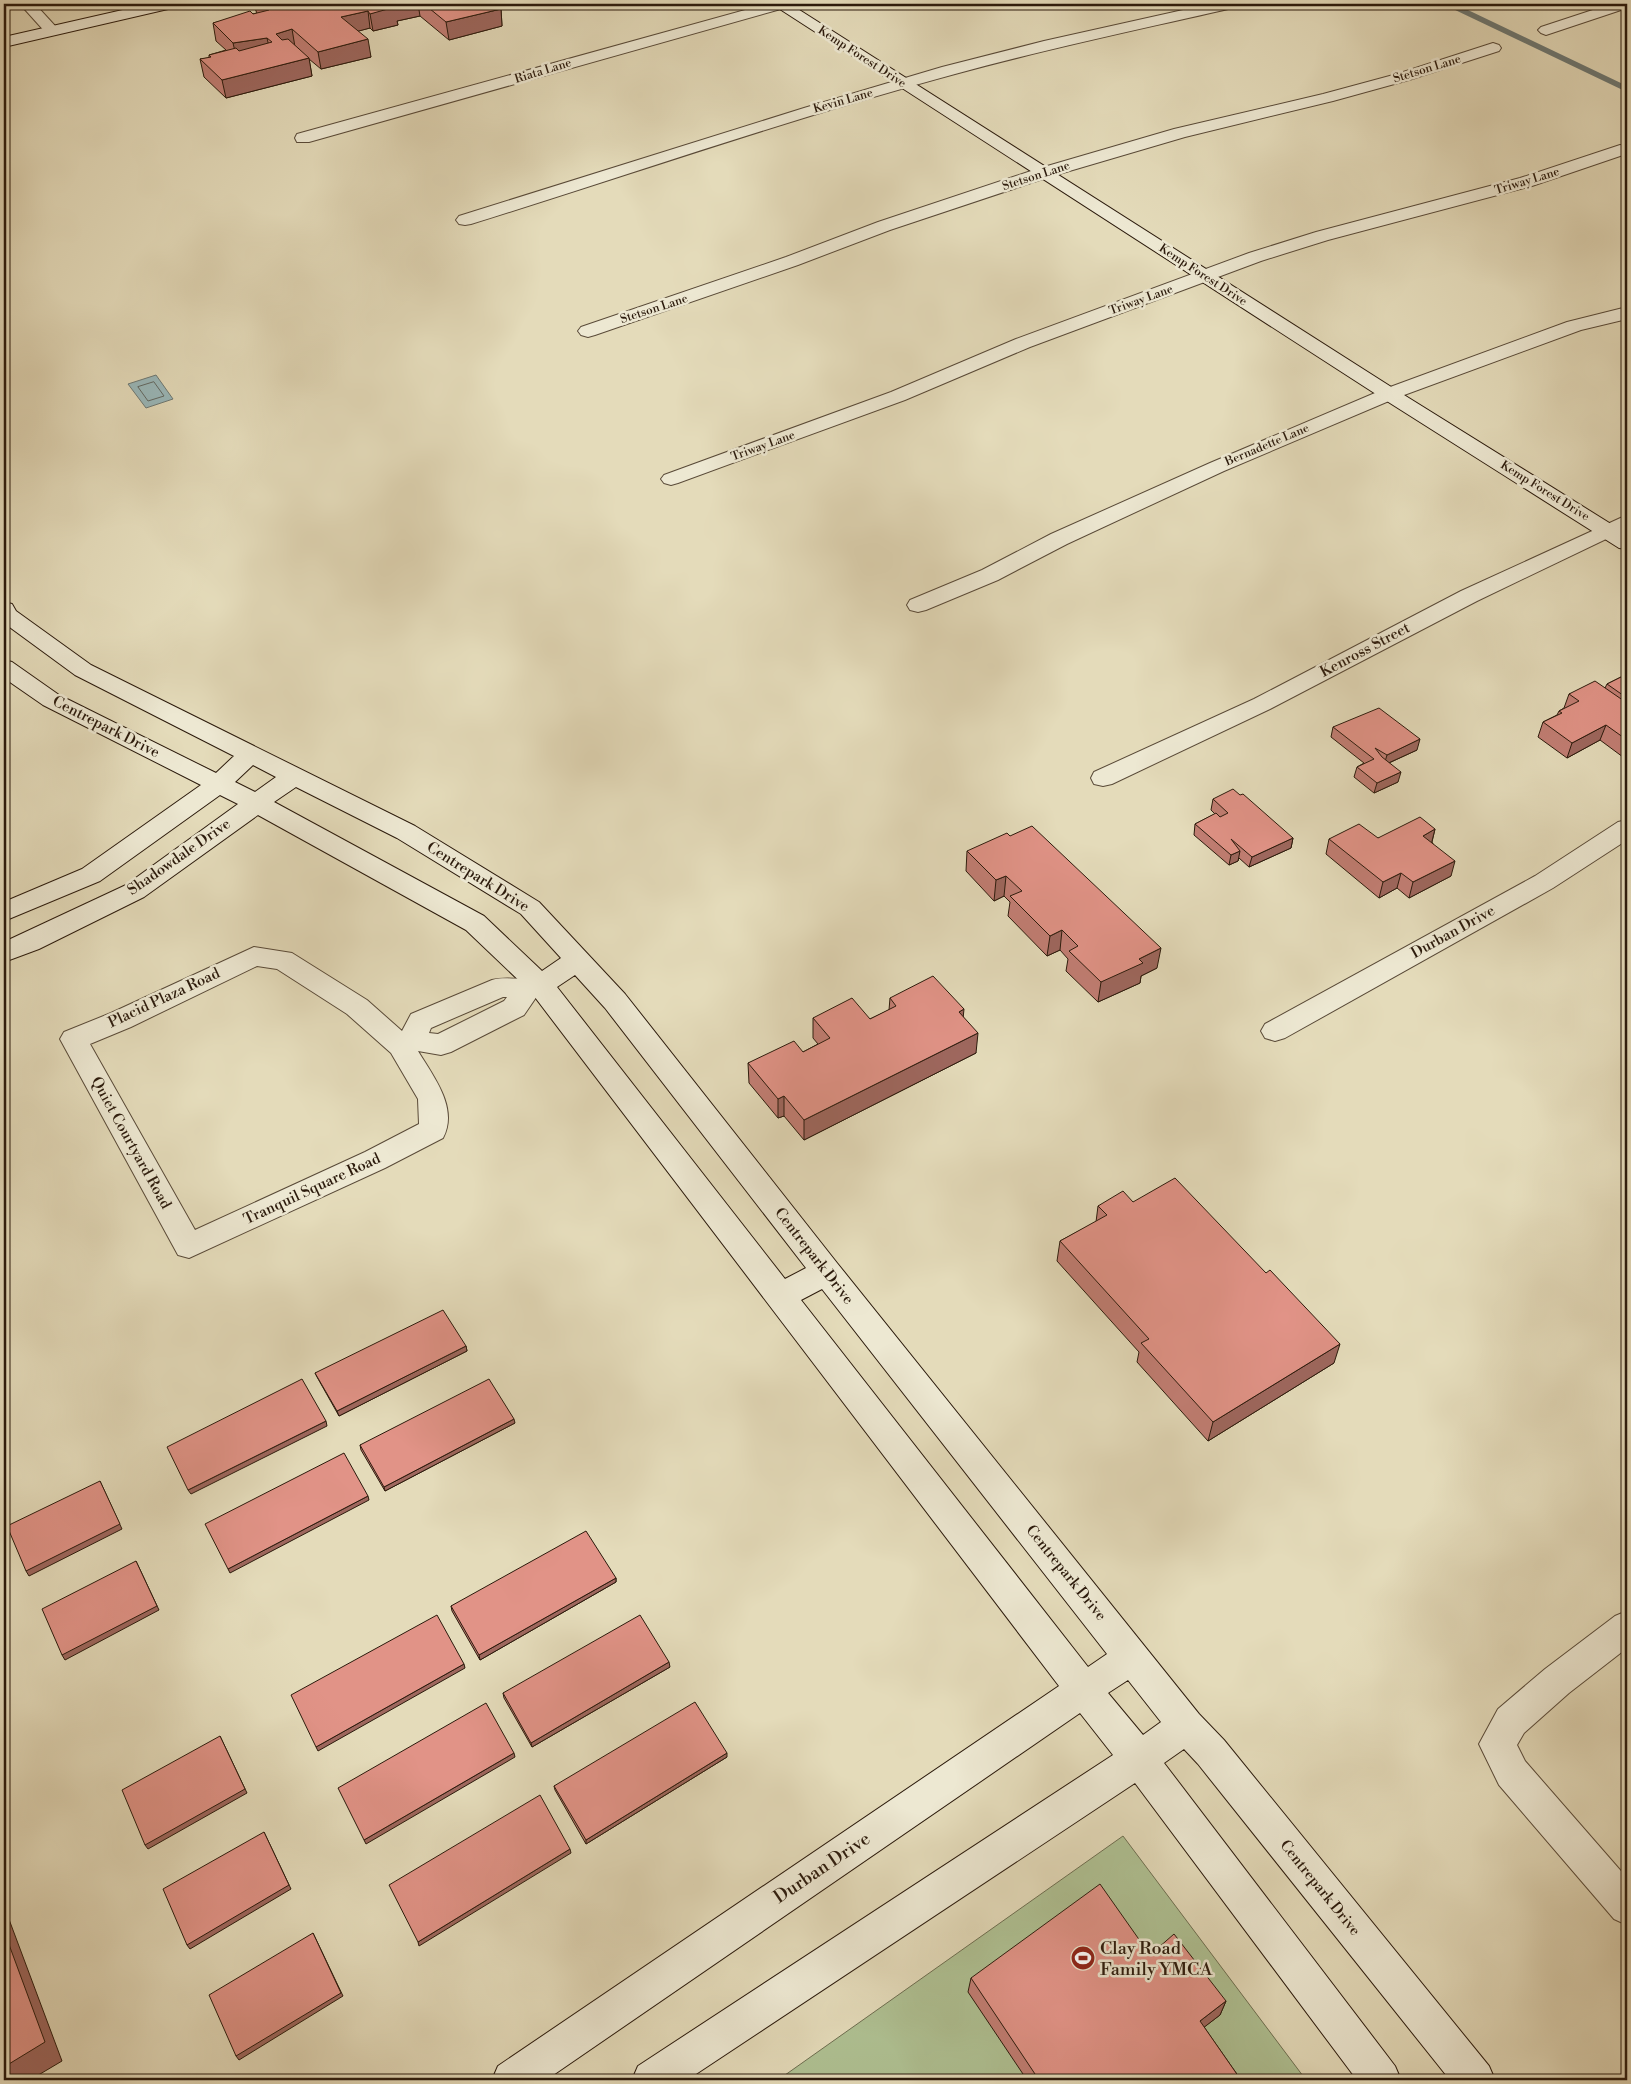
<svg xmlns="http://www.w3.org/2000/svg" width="1631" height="2084" font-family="'Libre Bodoni',serif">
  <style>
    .green { fill: #afc193; stroke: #6d6e50 }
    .water { fill: #9ab8ba; stroke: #6e7974 }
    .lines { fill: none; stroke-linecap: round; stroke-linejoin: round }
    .shore { stroke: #626963; stroke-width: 1 }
    .stream { stroke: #6e7974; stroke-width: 5.5 }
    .street-casing { stroke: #594a38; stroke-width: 2 }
    .secondary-casing { stroke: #2b1a0c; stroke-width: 2 }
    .street { fill: #ede8d2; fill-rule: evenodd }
    .secondary { fill: #ede8d2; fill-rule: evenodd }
    .wall { fill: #c27e74; stroke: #2b1a0c }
    .shaded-wall { fill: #9e675e; stroke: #2b1a0c }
    .building { fill: #e19387; stroke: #2b1a0c }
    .labels { text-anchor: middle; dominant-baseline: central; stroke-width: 5; stroke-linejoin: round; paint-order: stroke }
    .far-street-label { font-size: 12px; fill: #2b1a0c; stroke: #ede8d2 }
    .street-label { font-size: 15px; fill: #2b1a0c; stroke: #ede8d2 }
    .near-street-label { font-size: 18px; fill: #2b1a0c; stroke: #ede8d2 }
    .near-poi-label { font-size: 18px; fill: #2b1a0c; stroke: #ede8d2; text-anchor: start }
  </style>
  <rect width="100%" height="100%" fill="#e4dbba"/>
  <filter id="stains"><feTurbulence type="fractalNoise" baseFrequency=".004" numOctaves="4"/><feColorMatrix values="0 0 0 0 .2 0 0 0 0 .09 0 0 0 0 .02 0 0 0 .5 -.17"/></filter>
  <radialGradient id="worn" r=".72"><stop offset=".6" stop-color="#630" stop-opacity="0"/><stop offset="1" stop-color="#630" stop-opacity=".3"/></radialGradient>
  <path class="green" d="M1123,1836L1306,2080H778Z"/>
  <path class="water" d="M156,375L173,399L146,408L128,384Z"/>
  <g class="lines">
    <path class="shore" d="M154,382L164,396L148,401L138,387Z"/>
    <path class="stream" d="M1449,4L1627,89"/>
    <defs>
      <path id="street" d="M20,4H35L57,28L60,31L57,34H47Z
        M767,4H791L788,7L309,142H297L295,138L297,134Z
        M1210,4H1236L1233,7L1228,9C1137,30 1045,49 955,74C792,118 632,174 471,224L465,225L459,224L456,220L459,216L804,108L942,67L1044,41Z
        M1611,4H1627V8L1546,35L1541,33L1538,30L1541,27Z
        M1493,43L1499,45L1501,48L1499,51L1409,80L1333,101L1185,137L1049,177L890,230L798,265L595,335L588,337L581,335L578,331L581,327L786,257L878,222L1037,169L1174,129L1323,94L1397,74Z
        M1620,145L1626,146V154L1532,186L1328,240L1261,261L1030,347L905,400L678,483L671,485L664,483L661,479L664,475L891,392L1016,339L1249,253L1316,232L1520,178Z
        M1627,307V319L1581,330L1396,398L1224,471L1067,544L998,580L926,610L918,612L910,610L907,605L910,600L982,570L1051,534L1210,463L1382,390L1567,322Z
        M1627,515V529L1477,601L1270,709L1112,784L1103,786L1094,784L1091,778L1094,772L1254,699L1461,591Z
        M1627,820V840L1553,888L1285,1038L1275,1041L1265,1038L1261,1031L1265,1024L1535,876L1618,822Z
        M254,947L292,953L367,1000L402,1031L411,1014L492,980C503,977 513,979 525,979C535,979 539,975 549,978L553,985L549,992L537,996L524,1015L451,1052L441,1055L418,1051C433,1076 459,1108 443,1138L385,1168L189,1258L178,1255L60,1039L64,1032L111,1013ZM257,966L277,969L347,1014L391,1053L418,1099L419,1124L365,1152L195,1230L90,1044L131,1027ZM503,997H507L504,1001L438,1034L429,1033L431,1028Z
        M1627,1611V1648L1569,1693L1524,1733L1517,1745L1525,1761L1627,1878V1925L1614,1919L1499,1785L1479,1744L1498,1709L1545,1669L1615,1616Z"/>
      <path id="secondary" d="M149,4H176L173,7L168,9L4,47V37Z
        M772,4H790L1396,390L1627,534V549L1619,548L1382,398Z
        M4,602L12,604L16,611L91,665L415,826L539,902L625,994L837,1263L1199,1714L1224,1740L1489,2066L1495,2080H1450L1198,1764L1184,1749L1164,1763L1395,2066L1401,2080H1357L1135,1783L687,2080H632L638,2066L1113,1755L1080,1713L546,2080H492L498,2066L1059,1686L531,992L466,930L258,815L144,897L39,949L4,962V942L126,885L238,804L220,795L100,881L4,921V902L82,869L201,785L43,705L4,678V660L12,662L59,695L216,773L234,756L75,675L4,623ZM253,765L276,777L255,792L235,782ZM296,787L397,838L521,914L561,958L542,971L484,916L274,802ZM575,975L605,1008L806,1268L785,1279L557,987ZM822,1289L1107,1654L1088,1667L801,1300ZM1128,1680L1161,1722L1143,1735L1108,1693Z"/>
    </defs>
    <use href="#street" class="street-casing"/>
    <use href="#secondary" class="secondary-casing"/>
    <use href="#street" class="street"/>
    <use href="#secondary" class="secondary"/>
  </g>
  <path class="wall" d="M254,4H495L501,9L502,26L449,40L420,16L397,21L398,25L373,31L370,28L358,31L371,57L321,69L309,59L312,76L226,98L204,77L200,59L209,58V55L226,50L216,41L213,23L257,13L256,11Z
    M1627,674V760L1600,740L1567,758L1538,737L1543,722L1557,715L1559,711L1564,708L1569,694L1605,688L1607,684Z
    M1333,727L1417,750L1389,763L1398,782L1374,793L1354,777L1357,767L1364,763L1331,737Z
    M1213,799L1293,838L1291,848L1249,867L1239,858L1238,861L1229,865L1194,835L1195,824L1215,814L1211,810Z
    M1435,829L1432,842L1451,876L1409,898L1397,888L1379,898L1326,854L1329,839L1378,838Z
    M967,851L1157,968L1141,976L1140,983L1098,1002L1066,971L1068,959L1060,950L1047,956L1008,916L1010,902L1004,896L994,901L966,871Z
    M890,998L963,1016L976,1053L804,1140L784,1116L778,1118L749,1083L748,1063L803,1052L818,1044L813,1038V1018L870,1019L889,1010Z
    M1133,1202L1334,1363L1208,1441L1137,1362L1139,1352L1057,1261L1060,1241L1096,1222L1098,1206Z
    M466,1346L467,1351L339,1416L317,1377L315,1373Z
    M515,1423L385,1491L361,1450L360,1445Z
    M616,1578V1582L480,1660L452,1611L451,1606Z
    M670,1667L532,1747L504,1698L503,1693Z
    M727,1757L586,1844L555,1790L554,1786Z
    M1150,1955L1226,2001L1220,2015L1204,2027L1241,2080H1027L968,1992L971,1978Z"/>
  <path class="shaded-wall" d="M396,4H418L420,16L397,21L398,25L373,31L370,14Z
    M501,9L502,26L449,40L446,22Z
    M368,11L370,28L344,35L341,17Z
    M292,29L295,47L279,51L276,34Z
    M267,38L271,55L237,60L233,43Z
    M368,39L371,57L321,69L318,52Z
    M309,58L312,76L226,98L222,80Z
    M1606,725L1600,740L1567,758L1572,743Z
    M1420,739L1417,750L1384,765L1387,755Z
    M1401,772L1398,782L1374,793L1377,783Z
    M1435,829L1431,845L1423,836Z
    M1293,838L1291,848L1249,867L1252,857Z
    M1240,851L1238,861L1229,865L1231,855Z
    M1455,861L1451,876L1409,898L1413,882Z
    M1401,873L1397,888L1379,898L1383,882Z
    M1006,876L1004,896L994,901L996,880Z
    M1062,930L1060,950L1047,956L1050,936Z
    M1161,948L1157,968L1141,976L1140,983L1098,1002L1101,982L1139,959Z
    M964,1009L962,1029L959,1012Z
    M978,1033L976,1053L804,1140V1120Z
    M784,1096V1116L778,1118V1099Z
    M1340,1344L1334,1363L1208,1441L1213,1422Z
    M466,1346L467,1351L339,1416L337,1411Z
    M514,1419L515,1423L385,1491L384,1487Z
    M326,1421L327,1426L191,1494L188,1490Z
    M100,1481L122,1529L29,1576L26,1571Z
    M368,1496L369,1500L230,1573L228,1569Z
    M136,1561L159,1610L65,1660L62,1655Z
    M616,1578V1582L480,1660L479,1655Z
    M669,1662L670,1667L532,1747L531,1743Z
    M464,1664L465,1668L318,1751L316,1747Z
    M220,1736L247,1793L148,1849L145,1845Z
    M514,1753L515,1757L366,1844L364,1840Z
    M727,1753V1757L586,1844V1840Z
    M264,1832L291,1889L190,1949L187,1945Z
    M570,1849L571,1853L419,1946L418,1942Z
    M4,1906L62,2061L30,2080H4Z
    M313,1933L343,1996L239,2060L236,2056Z
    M1226,2001L1220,2015L1194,2035L1200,2021Z"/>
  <path class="building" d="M263,4H396L392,5L395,7L370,14L368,11L341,17L368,39L318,52L292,29L276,34L282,40L288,39L309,58L222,80L200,59L211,57L209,55L236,48L239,51L272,42L267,38L233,43L213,23L250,11L253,14L269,10Z
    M424,4H495L501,9L446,22Z
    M1627,674V698L1607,684Z
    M1595,681L1627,703V740L1606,725L1572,743L1543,722L1562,713L1559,711L1579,701L1569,694Z
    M1379,708L1420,739L1387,755L1375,748L1382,757L1401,772L1377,783L1357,767L1374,759L1333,727Z
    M1233,789L1240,795L1243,794L1293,838L1252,857L1231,839L1240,851L1231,855L1195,824L1216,813L1220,817L1228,813L1213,799Z
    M1420,817L1435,829L1423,836L1455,861L1413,882L1401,873L1383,882L1329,839L1359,824L1378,838Z
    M1032,826L1161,948L1139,959L1143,963L1101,982L1069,951L1078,946L1062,930L1050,936L1010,896L1022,891L1006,876L996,880L967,851L1007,833L1010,836Z
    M933,976L964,1009L959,1012L978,1033L804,1120L784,1096L778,1099L748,1063L794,1041L803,1052L830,1038L813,1018L852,998L870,1019L896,1006L890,998Z
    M1175,1178L1266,1273L1270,1270L1340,1344L1213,1422L1141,1343L1149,1339L1060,1241L1107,1215L1098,1206L1123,1191L1133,1202Z
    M443,1310L466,1346L337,1411L315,1373Z
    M302,1379L326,1421L188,1490L167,1447Z
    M489,1379L514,1419L384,1487L360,1445Z
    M344,1453L368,1496L228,1569L205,1524Z
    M100,1481L120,1524L26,1571L7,1526Z
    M586,1531L616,1578L479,1655L451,1606Z
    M136,1561L157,1606L62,1655L42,1609Z
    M437,1615L464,1664L316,1747L291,1695Z
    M640,1615L669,1662L531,1743L503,1693Z
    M695,1702L727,1753L586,1840L554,1786Z
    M486,1703L514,1753L364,1840L338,1788Z
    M220,1736L245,1789L145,1845L122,1790Z
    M540,1795L570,1849L418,1942L389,1885Z
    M264,1832L289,1885L187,1945L163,1889Z
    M1100,1884L1150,1955L1174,1934L1226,2001L1200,2021L1241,2080H1039L971,1978Z
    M4,1931L45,2042L4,2067Z
    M313,1933L341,1993L236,2056L209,1995Z"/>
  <defs>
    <symbol id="stadium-disc" viewBox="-11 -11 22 22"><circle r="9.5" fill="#8f2418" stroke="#ede8d2"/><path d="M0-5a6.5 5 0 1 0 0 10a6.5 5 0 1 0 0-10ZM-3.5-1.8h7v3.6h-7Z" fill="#fff"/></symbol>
  </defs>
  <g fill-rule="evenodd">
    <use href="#stadium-disc" x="1069" y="1944" width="28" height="28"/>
  </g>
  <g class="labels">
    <g class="far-street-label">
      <text transform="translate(862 57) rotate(33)">Kemp Forest Drive</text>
      <text transform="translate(1427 69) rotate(-17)">Stetson Lane</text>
      <text transform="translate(543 71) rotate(-17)">Riata Lane</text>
      <text transform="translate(843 101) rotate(-16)">Kevin Lane</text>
      <text transform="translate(1036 176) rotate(-18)">Stetson Lane</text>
      <text transform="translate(1527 181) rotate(-17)">Triway Lane</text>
      <text transform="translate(1203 275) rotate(33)">Kemp Forest Drive</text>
      <text transform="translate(1141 300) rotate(-20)">Triway Lane</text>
      <text transform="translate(654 309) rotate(-18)">Stetson Lane</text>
      <text transform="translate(1267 445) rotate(-23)">Bernadette Lane</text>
      <text transform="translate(763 446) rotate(-20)">Triway Lane</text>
      <text transform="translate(1545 491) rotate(32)">Kemp Forest Drive</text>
    </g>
    <g class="street-label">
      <text transform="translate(1365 650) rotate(-28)">Kenross Street</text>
      <text transform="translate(106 727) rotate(27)">Centrepark Drive</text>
      <text transform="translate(179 857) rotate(-35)">Shadowdale Drive</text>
      <text transform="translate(478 877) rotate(32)">Centrepark Drive</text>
      <text transform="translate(1453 932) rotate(-29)">Durban Drive</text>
      <text transform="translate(164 998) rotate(-25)">Placid Plaza Road</text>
      <text transform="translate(131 1143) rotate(61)">Quiet Courtyard Road</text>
      <text transform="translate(312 1189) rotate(-25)">Tranquil Square Road</text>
      <text transform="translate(814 1256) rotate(52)">Centrepark Drive</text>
      <text transform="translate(1066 1573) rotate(51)">Centrepark Drive</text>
      <text transform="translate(1320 1888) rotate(51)">Centrepark Drive</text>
    </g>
    <g class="near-street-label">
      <text transform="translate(822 1868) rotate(-34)">Durban Drive</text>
    </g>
    <g class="near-poi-label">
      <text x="1100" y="1948">Clay Road<tspan x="1100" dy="21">Family YMCA</tspan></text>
    </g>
  </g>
  <rect width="1631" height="2084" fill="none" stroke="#e4dbba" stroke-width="20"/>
  <rect x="5" y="5" width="1621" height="2074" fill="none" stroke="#2b1a0c" stroke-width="2.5"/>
  <rect x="10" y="10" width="1611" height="2064" fill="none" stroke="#2b1a0c"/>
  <rect width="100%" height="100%" filter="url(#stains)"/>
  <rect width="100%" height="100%" fill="url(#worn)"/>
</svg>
